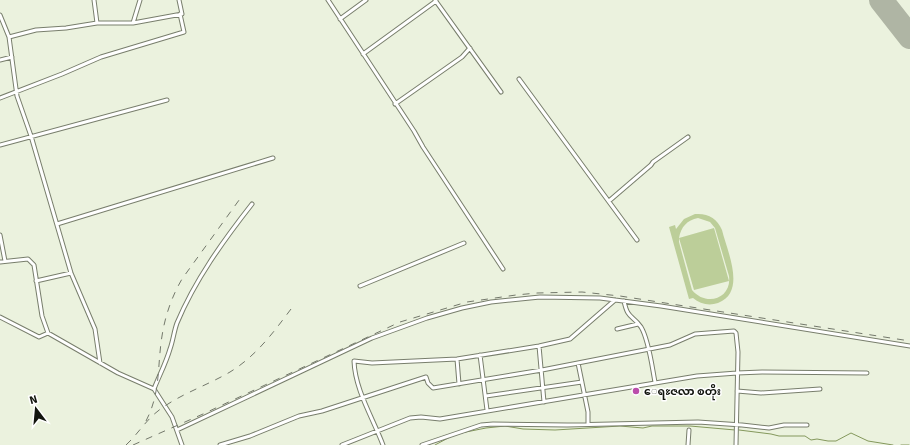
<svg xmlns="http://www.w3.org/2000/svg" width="910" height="445" font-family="Signika,'Noto Sans Myanmar',sans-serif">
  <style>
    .pitch { fill: #bcce99; fill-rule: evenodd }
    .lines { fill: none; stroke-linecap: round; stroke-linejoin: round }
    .stream { stroke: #84985c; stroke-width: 1 }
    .runway { stroke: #afb5a4; stroke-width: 24 }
    .minor-casing { stroke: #787e6c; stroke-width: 5 }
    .minor { stroke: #fff; stroke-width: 3 }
    .rail { stroke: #73786b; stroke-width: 1; stroke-dasharray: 7 7; stroke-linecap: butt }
    .poi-dot { fill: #bb4dab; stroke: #fff; stroke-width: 1.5 }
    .labels { text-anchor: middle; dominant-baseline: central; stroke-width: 3; stroke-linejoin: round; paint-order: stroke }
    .poi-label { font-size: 11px; font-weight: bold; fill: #12150e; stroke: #fff; text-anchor: start }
  </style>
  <rect width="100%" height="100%" fill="#ebf2de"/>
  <path class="pitch" d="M695,214C708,213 717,218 722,230C727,251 747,292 718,303C709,306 700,304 693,298L689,299L669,227L675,225L676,229L684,219ZM698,218L710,222L715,228L729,276C732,299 706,307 692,290L679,242V238L694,290L729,281L714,228L679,238C681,227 687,220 698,218Z"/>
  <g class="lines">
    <path class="stream" d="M739,430L771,434L779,436H805L811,440L817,439L828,441H836L851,433L868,441L893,445
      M461,433L486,428L505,426L523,429L555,430L620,426L643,428L652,426H690L735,430
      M435,445L450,437
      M901,445H909"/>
    <path class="runway" d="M881,0L910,37"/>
    <defs>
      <path id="minor" d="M94,0L97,23
        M328,0L414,131L423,147L503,269
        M435,0L501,92
        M0,15L9,37
        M340,19L366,0
        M133,23L140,0
        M363,54L436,1
        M0,60L12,57
        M519,79L637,240
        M0,98L62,74L101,57L184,32L180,14
        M395,104L462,57L470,48
        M0,145L167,100
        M609,201L651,165L653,162L688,137
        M57,224L273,158
        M0,235L5,261
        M0,262L28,259L34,265L42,316L48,333L118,373L154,389L172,417L182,445
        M36,281L71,273
        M360,286L464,243
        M624,301C628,320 632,314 641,327C649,340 652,367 655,382
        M0,317L39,337L48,333
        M617,329L638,324
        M539,346L544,402
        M480,355L487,410
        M457,359L459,384
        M100,363L95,329L71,273L31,136L17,96L9,37L36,30L66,28L97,23H133L182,14L179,0
        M578,363L588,412V424
        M154,389C159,376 166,363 170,349C173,341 174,331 177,323C195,280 223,241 252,204
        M737,391L761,393L820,389
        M486,396L582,382
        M177,430L372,338L427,318L462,308L491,302L540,297L600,298L661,306L910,346
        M220,445L250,436L299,416L322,411L426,377L428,383L433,388L542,370L670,345L695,334L734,331L736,333L738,352L736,445
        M342,445L410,418L421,417L440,419L697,376L737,373L762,372L867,373
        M383,445C373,418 355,390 354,361L372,363L457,359L539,346L570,339L615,300
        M422,445L481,425L493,424L567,425L698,422L742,425L769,428L784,425H807
        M688,445L689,430"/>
    </defs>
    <use href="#minor" class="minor-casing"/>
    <use href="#minor" class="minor"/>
    <path class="rail" d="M146,421C161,392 157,367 162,336C165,316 172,296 182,279L242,196
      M126,445C139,433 147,418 162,408C183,393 208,385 230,372C256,356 273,333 291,309
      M133,445L203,414L400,322L467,302L516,295L537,293L582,292L620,296L910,341"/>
  </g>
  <circle class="poi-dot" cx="636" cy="391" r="4"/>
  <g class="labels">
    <g class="poi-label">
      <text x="644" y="391">ေရႊဇလာ စတိုး</text>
    </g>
  </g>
  <g transform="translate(36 409) rotate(344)" stroke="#ffffff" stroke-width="3" paint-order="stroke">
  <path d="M0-3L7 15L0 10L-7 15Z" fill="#12150e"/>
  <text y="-6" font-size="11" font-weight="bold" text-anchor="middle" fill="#12150e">N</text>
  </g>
</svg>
